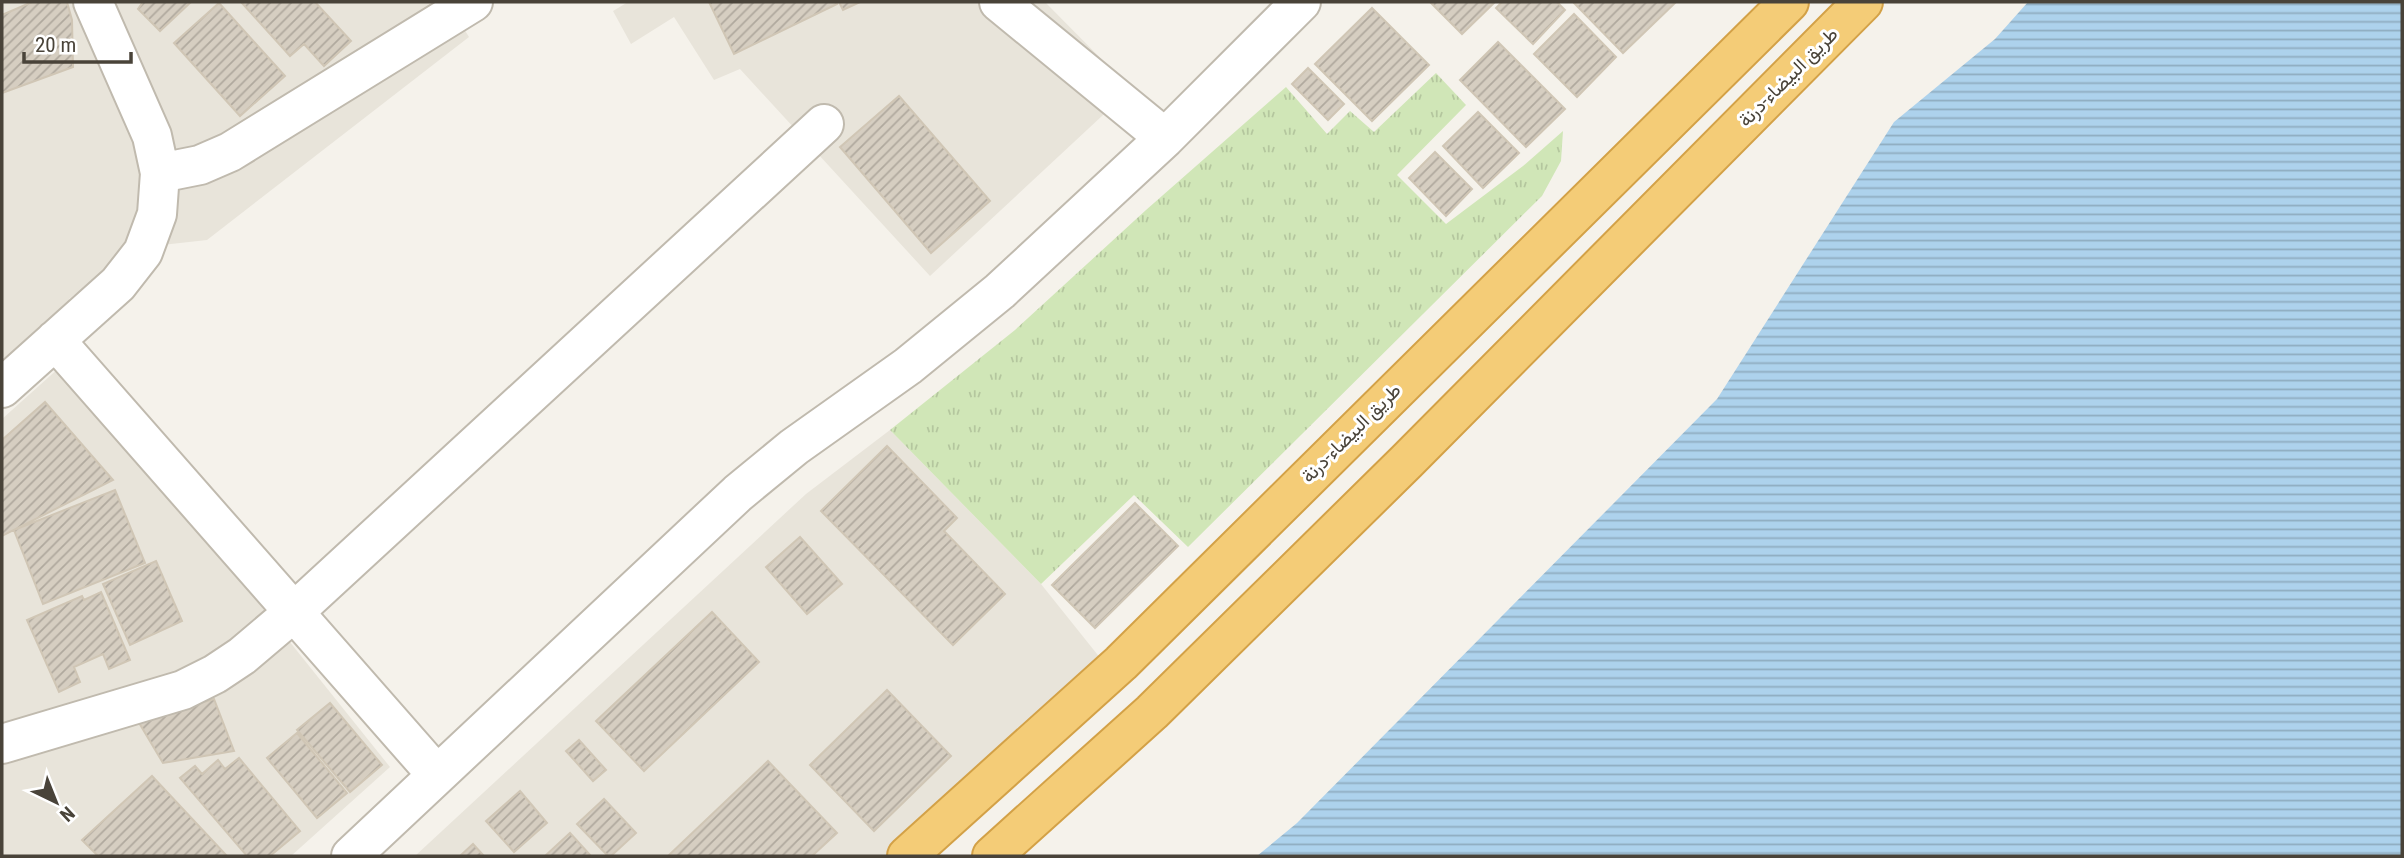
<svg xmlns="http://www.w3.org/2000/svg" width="2404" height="858" font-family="'Roboto Condensed',Vazirmatn,sans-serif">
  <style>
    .residential { fill: #e8e4da }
    .grass { fill: url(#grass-tufts) }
    .water { fill: url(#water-rules) }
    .building { fill: url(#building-hatch); stroke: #d0c6b5; stroke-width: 2 }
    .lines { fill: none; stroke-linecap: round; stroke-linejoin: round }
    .minor-casing { stroke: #c0baae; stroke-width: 42 }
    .highway-casing { stroke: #d3a147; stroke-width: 42 }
    .minor { stroke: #fff; stroke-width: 38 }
    .highway { stroke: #f4cc77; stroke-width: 38 }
    .labels { text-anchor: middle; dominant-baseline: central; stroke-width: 6; stroke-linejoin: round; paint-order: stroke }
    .street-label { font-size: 19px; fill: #494339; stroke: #fff }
  </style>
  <defs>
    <pattern id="grass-tufts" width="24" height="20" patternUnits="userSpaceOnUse" patternTransform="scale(1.75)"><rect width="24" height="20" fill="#d0e6b7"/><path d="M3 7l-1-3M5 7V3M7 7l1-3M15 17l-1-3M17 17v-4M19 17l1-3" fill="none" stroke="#b4c69e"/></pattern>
    <pattern id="water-rules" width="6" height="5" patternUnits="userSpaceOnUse" patternTransform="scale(1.75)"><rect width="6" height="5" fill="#add2ec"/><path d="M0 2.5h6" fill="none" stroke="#8facc0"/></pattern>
    <pattern id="building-hatch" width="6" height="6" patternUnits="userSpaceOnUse" patternTransform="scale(1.75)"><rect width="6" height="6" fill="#d6cec1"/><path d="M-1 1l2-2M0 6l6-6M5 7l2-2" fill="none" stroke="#b0a99e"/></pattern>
  </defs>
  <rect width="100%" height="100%" fill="#f5f2eb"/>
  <path class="residential" d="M2,2H459L451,8L469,37L207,240L135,248L69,299L78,312L9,363L2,355Z
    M628,2H1045L1131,89L930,276L740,69L714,80L674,17L631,44L613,11Z
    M60,367L149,466L390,767L291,856H2V419Z
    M890,430L1041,584L1109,669L891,856H415L806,494Z"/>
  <path class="grass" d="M1436,73L1466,105L1397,175L1446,224L1523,166L1563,131L1561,161L1542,196L1188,547L1134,495L1041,584L890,430L1015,330L1146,210L1286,87L1327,134L1350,111L1374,132Z"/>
  <path class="water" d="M2028,2H2402V856H1257L1297,823L1717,399L1894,122L1995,39Z"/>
  <path class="building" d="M32,2H67L72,20L73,67L2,93V15Z
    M143,2H191L160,31L138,9Z
    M241,2H315L351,41L324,66L304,44L290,56Z
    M709,2H836L837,4L734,54Z
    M839,2H860L843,10Z
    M1430,2H1495L1462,34Z
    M1502,2H1557L1565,10L1533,44L1496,8Z
    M1573,2H1676L1623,53Z
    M219,3L285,76L240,116L174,43Z
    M1372,8L1429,65L1372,121L1315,64Z
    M1574,14L1616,57L1577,97L1534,54Z
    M1498,42L1565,109L1526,147L1460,80Z
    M1308,68L1344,104L1328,120L1292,84Z
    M899,96L990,201L931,253L840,147Z
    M1478,112L1519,153L1483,188L1443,146Z
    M1435,152L1472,189L1446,216L1409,178Z
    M45,402L113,480L2,536V440Z
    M887,446L957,518L944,531L1005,594L953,645L821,511Z
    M115,490L145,563L43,604L14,530Z
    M1135,503L1178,546L1095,628L1052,585Z
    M800,537L842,584L807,614L766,567Z
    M156,561L182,621L130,645L103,584Z
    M101,592L130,660L109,669L103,654L74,667L80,682L59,692L27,620L82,596L84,600Z
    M712,612L759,662L644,771L596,721Z
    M887,690L951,756L874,831L810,765Z
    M214,699L234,751L163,763L138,721Z
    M330,703L382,765L350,792L297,730Z
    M297,733L347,793L317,818L267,758Z
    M579,740L606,770L593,781L566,751Z
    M239,758L300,831L270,856H247L180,778L195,766L202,774L218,760L225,769Z
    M768,761L837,833L812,856H668Z
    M152,776L227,856H98L82,840Z
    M520,791L547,823L514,852L486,821Z
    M604,799L636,833L611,856H608L577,824Z
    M570,833L591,856H545Z
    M473,844L484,856H460Z"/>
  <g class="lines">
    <defs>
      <path id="minor" d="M999,2L1165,138
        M160,173L200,165L230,152L473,2
        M55,340L437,775
        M2,388L118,284L143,252L157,214L160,173L152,136L93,2
        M2,744L183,690L215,674L242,656L294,612L824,124
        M351,856L738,493L794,447L908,366L1000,291L1165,138L1301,2"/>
      <path id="highway" d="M907,856L1121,663L1789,2
        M992,856L1152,712L1407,461L1863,2"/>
    </defs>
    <use href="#minor" class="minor-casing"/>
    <use href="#highway" class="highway-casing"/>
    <use href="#minor" class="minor"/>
    <use href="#highway" class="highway"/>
  </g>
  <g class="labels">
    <g class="street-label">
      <text transform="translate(1788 77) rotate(-45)">طريق البيضاء-درنة</text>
      <text transform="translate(1351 433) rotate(-45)">طريق البيضاء-درنة</text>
    </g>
  </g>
  <rect width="2404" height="858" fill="none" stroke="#494339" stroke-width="7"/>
  <g transform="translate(56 802) rotate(137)" stroke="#ffffff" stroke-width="5" paint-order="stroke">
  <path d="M0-5L12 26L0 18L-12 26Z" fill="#494339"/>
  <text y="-10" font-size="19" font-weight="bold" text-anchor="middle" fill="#494339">N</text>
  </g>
  <path d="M24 52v10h107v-10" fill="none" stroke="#494339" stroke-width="3.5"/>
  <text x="35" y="52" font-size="21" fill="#494339" stroke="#ffffff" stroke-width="5" paint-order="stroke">20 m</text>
</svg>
